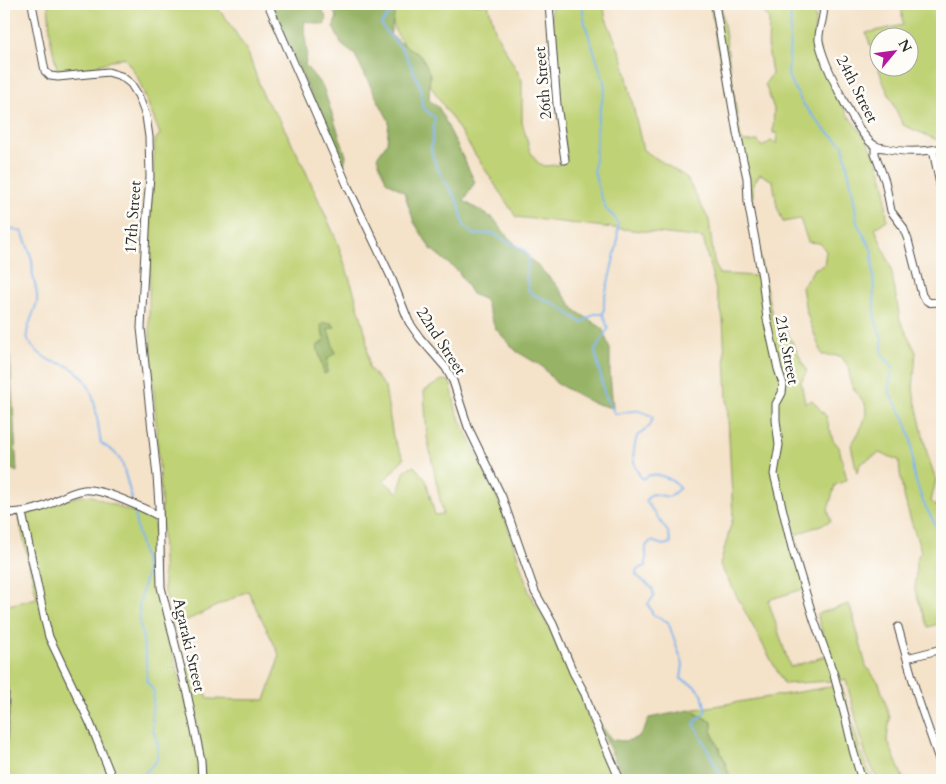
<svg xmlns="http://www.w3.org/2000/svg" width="946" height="784" font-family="Cardo,serif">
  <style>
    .green { fill: #bfd275; stroke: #757e50; fill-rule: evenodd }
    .forest { fill: #97b466; stroke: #617048 }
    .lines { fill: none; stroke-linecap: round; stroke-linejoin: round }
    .stream { stroke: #80b5ee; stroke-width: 2 }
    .minor-casing { stroke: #494643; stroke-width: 9 }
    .minor { stroke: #fff; stroke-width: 7 }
    .labels { text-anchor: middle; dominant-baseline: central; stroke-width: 5; stroke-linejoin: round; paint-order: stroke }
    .street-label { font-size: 16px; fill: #2b2b2b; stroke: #fdfcf7 }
  </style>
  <rect width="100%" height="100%" fill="#fdfcf7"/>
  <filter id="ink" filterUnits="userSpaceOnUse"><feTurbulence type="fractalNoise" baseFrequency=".02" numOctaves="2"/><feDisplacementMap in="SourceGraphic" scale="10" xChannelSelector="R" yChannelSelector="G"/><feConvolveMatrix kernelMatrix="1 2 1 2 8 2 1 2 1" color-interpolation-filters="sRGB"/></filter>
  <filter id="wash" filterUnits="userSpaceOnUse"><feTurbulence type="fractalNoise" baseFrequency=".0096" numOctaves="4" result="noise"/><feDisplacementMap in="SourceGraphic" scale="20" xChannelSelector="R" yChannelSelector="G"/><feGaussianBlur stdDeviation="1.12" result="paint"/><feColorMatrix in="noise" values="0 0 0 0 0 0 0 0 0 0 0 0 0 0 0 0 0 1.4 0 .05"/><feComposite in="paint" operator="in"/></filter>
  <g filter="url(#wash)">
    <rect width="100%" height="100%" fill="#f4e2c9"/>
    <path class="green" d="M48,4H214L229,22L248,53L264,98L279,118L301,161L337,241L354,292L366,335L369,368L385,387L393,437L398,448L404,458L384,481L398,493L405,470L414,466L426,480L435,515L443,514L427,437L424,391L442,380L450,381L456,410L502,509L529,592L559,646L580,692L586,712L615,780H204C203,744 194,701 182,667L189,665L209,699L265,700L276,669L279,654L248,591L177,625L164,591L161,495L149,319L150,223L155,140L160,134L137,76L124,57L86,69H57L51,42Z
      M388,4H488L496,33L522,80V122L530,151L537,162L544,166L557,165L567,158L553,53L551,4H604L605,16L623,60L643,150L686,177L709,220L714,261L719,274L758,276L745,176L717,45L710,4H721C728,49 733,94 741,139L745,142L758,141L762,147L771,141L776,144L777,133H773L774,109L765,84L772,74L768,48L769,19L757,4H808L816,18L814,33L829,79L847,114L868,142L877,159L885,185L887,220L875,228L891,268L900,320L916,352L913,390L927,453L936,480L931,501L942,512V623L928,627L915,590L916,561L921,551C911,521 900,491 899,460L879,453L860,464L857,473L851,445C858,434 869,418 865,404C865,403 861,399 860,397C852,387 848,382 850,369L841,356L822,355L806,311L802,287L814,269L824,265L826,251L820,243L808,242L800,219L783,222L777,207L773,181L760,174L753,184V225L773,320L783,319L785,328L807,371L801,382L805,403L812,400L826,416L833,440L839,447L847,480L835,485L828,510L831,521L795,535L810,587L768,600L790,667L829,655L817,614L849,604L854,619L866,666L879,683L890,718L887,739L904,780H878L866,756L846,680L784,684L720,565L733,517L723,319L703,238L516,217L395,31Z
      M901,4H942V139L937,140L903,125L884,84L866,33L903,25ZM878,38H908V68H878Z
      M79,496H92L129,511L154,514L156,585L167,626L181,688L184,694L199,761V780H4V765L7,743L9,713L4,638V606L37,598L18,515Z
      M841,685L863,759L874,780H731L723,757L712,733V722L690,710Z"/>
    <path class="forest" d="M270,4H319L327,19L324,25L305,21L304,27L307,53L305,65L323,87L346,156L344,164L312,98Z
      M329,4H397L390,35L422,57L430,74L429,100L439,108L475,182L464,201L494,219L507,236L554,282L576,311L602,328L610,349V374L613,408L593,403L556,383L543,367L516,351L495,328L485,300L472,294L458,271L431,249L414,222L404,192L386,181L377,157L387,143L389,121L372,89L355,55L342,45L333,27L337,17Z
      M4,318L10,357L17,472L11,469L4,440Z
      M323,323H332L335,327L328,329L335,353L328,358L327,373L324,374L317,346L324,341L321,325Z
      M690,710L712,722V733L723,757L731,780H624L597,721L604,729L611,739C621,742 634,742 642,733C645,729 647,723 649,718Z"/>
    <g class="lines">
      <path class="stream" d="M392,4V11L381,24L387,33L403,50L413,70L421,89L422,107L435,118L431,150L436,166L459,204L464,226L474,235L492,233L525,251L529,258L526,277L529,291L534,295L555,304L582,323L594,314H603L608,329L595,350L604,393L615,414C633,411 636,407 653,417L650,426L637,436C632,455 631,462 642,479C645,478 647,476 650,475C661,473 673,480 680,488L669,497L653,494L649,496L646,501L668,532L671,543L663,545L651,541L646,546V566L637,569L636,575L652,588L654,596L648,604L653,615L668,622L683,664L681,679L693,685L702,694L706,711L694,723L723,780
        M582,4L585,24L604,82L605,89L598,119L594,170L599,191L606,209L615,218L618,225L617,245L604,300V308L603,314
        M788,4L791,17L788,76L803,104L824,129L843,145L854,199L857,223L872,250L875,319L882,340V355L893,367L888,390L905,420L911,439L913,472L923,502L942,537
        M4,65L9,40L8,30L10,16L7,4
        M4,226L22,232C26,241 30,251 32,261C33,266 32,271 33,276C35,285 38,293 37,302C35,311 26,328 27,335C28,345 41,355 49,360C52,362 56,362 60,363C69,366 79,372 85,380C97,399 97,422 101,443L114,452L122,462L132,499
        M135,509L136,524L147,572L139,604L140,623L146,658L147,681L154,692L152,712L153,729L158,745L157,760L145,773L143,780"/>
    </g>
  </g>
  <g filter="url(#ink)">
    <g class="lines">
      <defs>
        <path id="minor" d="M32,4L45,71L50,76L58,77L108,72L121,76L131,84L138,95L146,116L149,137L150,177L147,212L141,328L157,476L159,505L161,587L187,693L201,760L202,780
          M268,4L348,187L391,277L409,322L420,338L446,368L453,381L468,427L502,497L535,592L553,624L573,672L585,694L591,713L620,780
          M549,4L557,105L565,160
          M715,4L737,133L747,178L748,202L762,277L767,319L778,369L783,384L782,393L776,404V420L779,445L774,474L792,548L814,620L834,675L846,720L853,750L860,774L863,780
          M823,4C823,7 824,12 823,15C822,24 818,32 819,41C823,62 857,135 874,145C877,147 882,148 885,148C904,153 923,152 942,148
          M875,146V154L885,181L891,211L903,227L908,240L922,295C928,305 932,303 942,301
          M933,150L942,194
          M4,513C18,513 31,512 45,506C58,500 69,492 84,490C101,488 143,508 159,516
          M22,513L45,621L49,637L90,723L113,780
          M898,627L919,702L942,768
          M907,658L942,649
          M4,683L5,692L4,742"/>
      </defs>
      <use href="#minor" class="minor-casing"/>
      <use href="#minor" class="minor"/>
    </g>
  </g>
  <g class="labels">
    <g class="street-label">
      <text transform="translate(543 83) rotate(-95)">26th Street</text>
      <text transform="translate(857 89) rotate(63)">24th Street</text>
      <text transform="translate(133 217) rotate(-86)">17th Street</text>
      <text transform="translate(441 341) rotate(57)">22nd Street</text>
      <text transform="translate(787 350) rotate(79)">21st Street</text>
      <text transform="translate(189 645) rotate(77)">Agaraki Street</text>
    </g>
  </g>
  <rect width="946" height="784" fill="none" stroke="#fdfcf7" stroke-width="20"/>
  <g transform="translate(894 52) rotate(61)"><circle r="24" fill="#fdfcf7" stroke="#a9a8a5"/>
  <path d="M0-4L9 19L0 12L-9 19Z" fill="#b5179e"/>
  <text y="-8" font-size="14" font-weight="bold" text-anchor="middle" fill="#2b2b2b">N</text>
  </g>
</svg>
